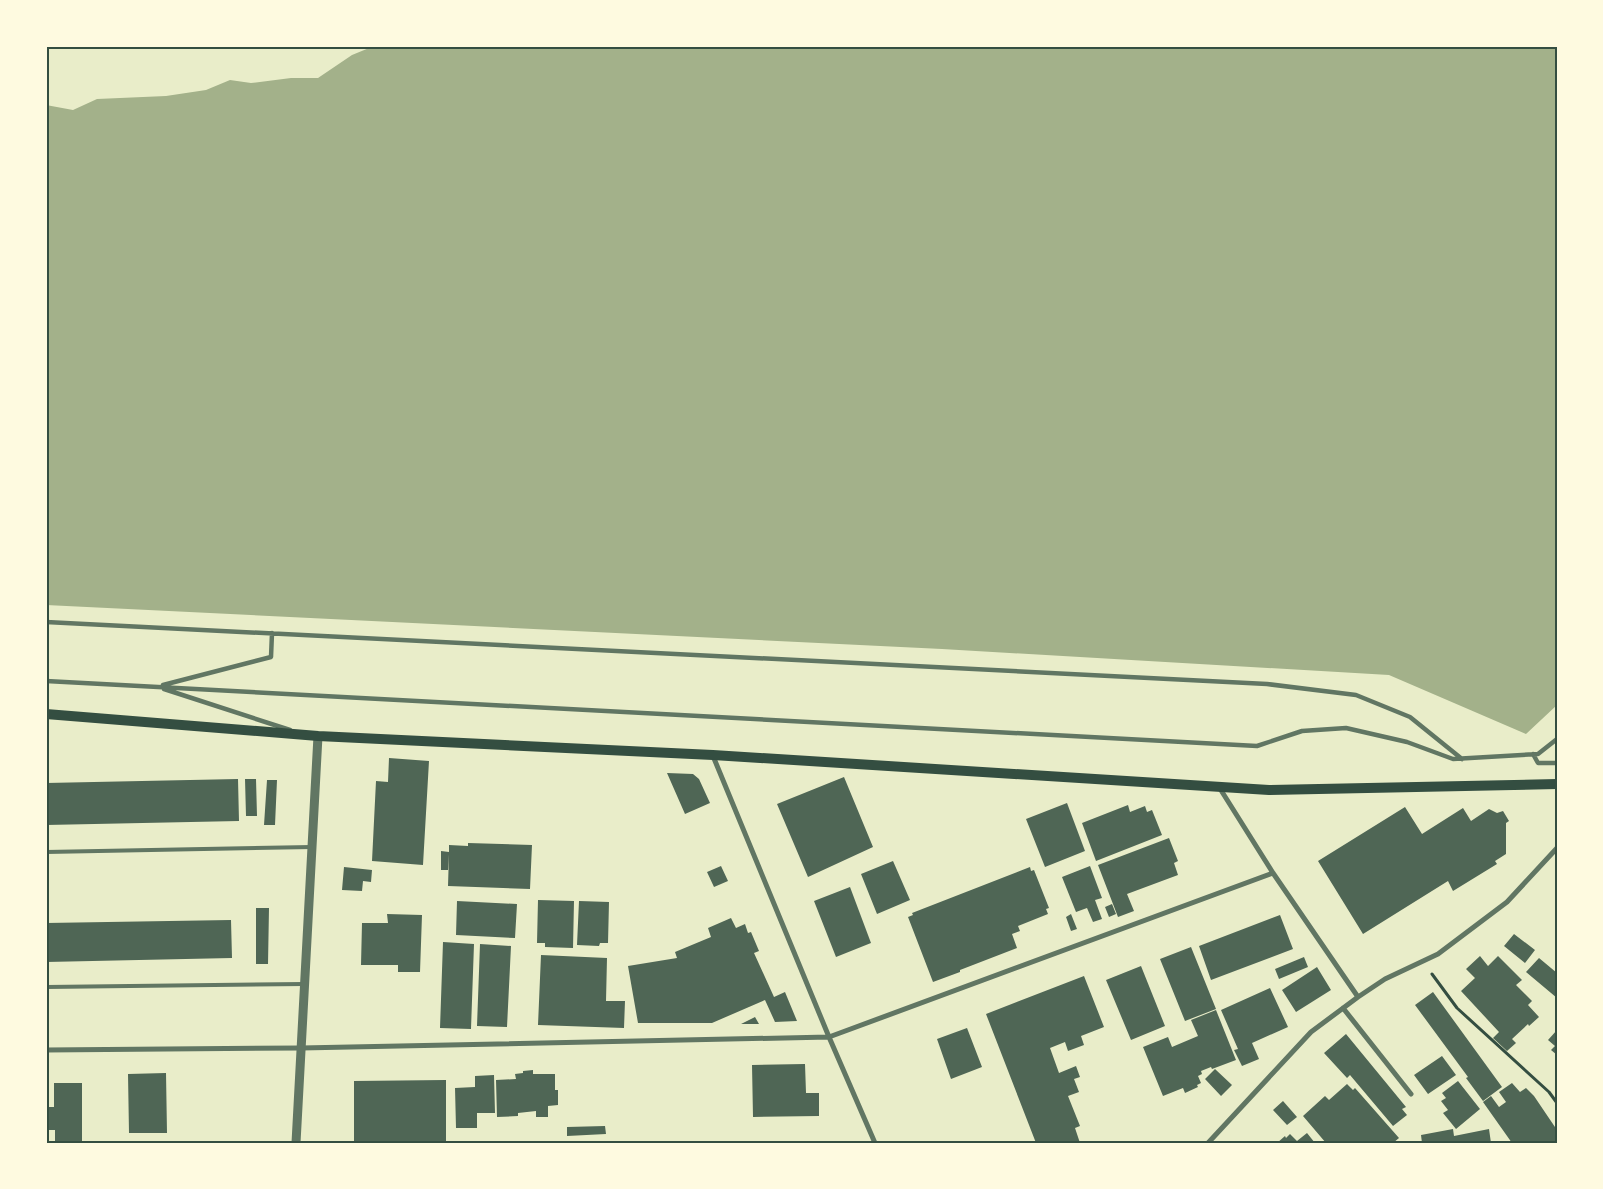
<svg xmlns="http://www.w3.org/2000/svg" width="1603" height="1189" font-family="'Varela Round',sans-serif">
  <style>
    .water { fill: #a3b18a }
    .building { fill: #4f6655 }
    .lines { fill: none; stroke-linecap: round; stroke-linejoin: round }
    .path { stroke: #344e41; stroke-width: 3 }
    .service { stroke: #617663; stroke-width: 4 }
    .pedestrian { stroke: #617663; stroke-width: 4.5 }
    .minor { stroke: #617663; stroke-width: 5 }
    .tertiary { stroke: #617663; stroke-width: 9 }
    .secondary { stroke: #344e41; stroke-width: 10 }
    .neatline { fill: none; stroke: #344e41; stroke-width: 2 }
  </style>
  <rect width="100%" height="100%" fill="#e9edc9"/>
  <path class="water" d="M374,46H1557V705L1526,734L1389,675L942,649L46,605V105L73,110L97,99L166,96L206,90L230,80L251,83L291,78H318L352,55Z"/>
  <path class="building" d="M389,758L429,761L423,865L372,861L376,781L388,782Z
    M667,773L693,774L699,779L710,803L685,814Z
    M844,777L873,847L808,877L777,804Z
    M238,779L239,821L46,825V783Z
    M245,779H256L257,816H246Z
    M267,780H277L275,825H264Z
    M1067,803L1085,851L1045,867L1026,819Z
    M1128,805L1130,812L1145,806L1147,812L1152,810L1162,835L1096,861L1082,823Z
    M1405,807L1422,834L1463,808L1471,821L1489,809L1497,813L1503,811L1509,821L1506,823V854L1495,861L1497,864L1453,891L1448,881L1363,934L1318,861Z
    M1169,838L1178,861L1174,863L1178,875L1127,894L1134,911L1118,917L1098,865Z
    M468,843L532,845L530,889L448,886L449,854L448,870H441V851L449,852V845L468,846Z
    M893,861L910,900L877,914L861,874Z
    M721,866L728,881L714,887L707,872Z
    M1090,866L1102,898L1095,900L1102,919L1093,922L1087,908L1076,912L1062,877Z
    M344,867L372,870L371,882L363,881L362,891L342,890Z
    M1030,867L1031,871L1034,870L1049,908L1046,909L1048,914L1018,926L1020,931L1012,934L1017,948L960,970V972L933,982L908,917L913,915L912,913Z
    M850,887L871,943L836,957L814,901Z
    M538,900L574,901L573,948L545,947V943H537Z
    M457,901L517,904L515,938L456,935Z
    M579,901L609,902L608,943H600L599,946L577,945Z
    M1112,904L1116,914L1109,917L1105,907Z
    M256,908H269L268,964H256Z
    M387,914L422,915L420,972H398V965H361L362,923H388Z
    M1071,914L1077,929L1071,931L1066,917Z
    M1280,915L1293,949L1211,980L1199,946Z
    M731,918L736,928L745,924L748,933L751,932L759,951L754,953L774,997L785,992L797,1021L775,1022L765,1000L712,1023H638L628,966L677,958L675,952L711,937L708,928Z
    M231,920L232,958L46,962V923Z
    M1514,934L1535,950L1525,963L1504,946Z
    M443,942L474,944L471,1029L440,1028Z
    M480,944L511,946L507,1027L477,1026Z
    M1191,947L1216,1009L1185,1021L1160,959Z
    M541,955L607,958L606,1001H625L624,1028L538,1025Z
    M1480,956L1488,966L1498,956L1522,980L1516,985L1532,1001L1528,1005L1539,1017L1529,1026L1528,1024L1512,1039L1516,1043L1507,1051L1493,1038L1499,1032L1461,991L1475,978L1466,969Z
    M1304,957L1308,967L1279,979L1275,969Z
    M1539,958L1557,973V998L1526,972Z
    M1141,966L1165,1026L1131,1040L1106,980Z
    M1317,967L1331,990L1296,1012L1282,990Z
    M1084,976L1104,1027L1081,1036L1084,1045L1068,1051L1065,1042L1050,1048L1059,1073L1076,1066L1080,1077L1074,1079L1079,1092L1068,1096L1080,1126L1075,1128L1080,1143H1036L986,1014Z
    M1270,988L1288,1027L1252,1043L1259,1059L1242,1066L1234,1050L1238,1049L1221,1010Z
    M1433,992L1502,1087L1483,1101L1466,1078L1468,1077L1415,1005Z
    M1216,1010L1236,1060L1212,1069L1211,1067L1201,1071L1202,1074L1198,1076L1201,1083L1197,1085L1198,1087L1185,1093L1183,1088L1163,1096L1143,1047L1168,1037L1172,1047L1198,1036L1191,1020Z
    M755,1017L759,1024H741Z
    M967,1028L982,1067L951,1079L937,1039Z
    M1557,1030V1055L1551,1050L1555,1046L1548,1040Z
    M1346,1034L1406,1107L1402,1109L1407,1115L1393,1126L1350,1075L1347,1078L1324,1053Z
    M1442,1056L1456,1075L1428,1094L1414,1075Z
    M805,1064L806,1093H819V1116L753,1117L752,1065Z
    M1215,1069L1232,1085L1221,1096L1205,1079Z
    M533,1070V1074H555V1090H558V1105L548,1106V1117H536V1111L518,1113V1116L497,1117L496,1080L516,1079L515,1074L523,1073V1071Z
    M166,1073L167,1133H129L128,1074Z
    M494,1075L495,1113H477V1128H456L455,1088L475,1087V1076Z
    M446,1080V1143H354V1081Z
    M1458,1081L1480,1109L1456,1129L1443,1113L1448,1110L1441,1101L1446,1098L1442,1093Z
    M54,1083H82V1143H55V1130H49V1107H54Z
    M1512,1083L1520,1092L1526,1088L1534,1096L1557,1130V1143H1512L1483,1102L1491,1096L1499,1107L1506,1102L1499,1092Z
    M1347,1084L1353,1090L1355,1088L1399,1138L1393,1143H1361L1359,1141L1356,1143H1326L1303,1116L1325,1096L1329,1100Z
    M1283,1101L1297,1117L1287,1125L1273,1110Z
    M605,1126L606,1134L567,1136V1127Z
    M1453,1129L1454,1136L1489,1129L1491,1143H1422L1421,1135Z
    M1307,1133L1315,1143H1277L1285,1136L1286,1138L1290,1134L1297,1141Z"/>
  <g class="lines">
    <path class="path" d="M1432,974L1457,1008L1549,1092L1557,1103"/>
    <path class="service" d="M46,852L312,847
      M46,987L304,984"/>
    <path class="pedestrian" d="M46,622L1267,684L1356,695L1410,717L1462,759
      M46,681L1257,746L1302,731L1346,728L1407,742L1453,759L1538,754L1557,739
      M163,685L271,657L272,633
      M164,689L290,730
      M1533,754L1538,763H1557"/>
    <path class="minor" d="M713,756L829,1037L875,1143
      M1219,787L1273,873L1358,997
      M1343,1008L1411,1094
      M46,1050L301,1048L829,1037L1273,873
      M1208,1143L1311,1032L1358,997L1385,979L1438,954L1507,902L1557,848"/>
    <path class="tertiary" d="M296,1143L318,736"/>
    <path class="secondary" d="M46,714L318,736L713,755L1269,790L1557,784"/>
  </g>
  <rect width="1603" height="1189" fill="none" stroke="#fefae0" stroke-width="95"/>
  <rect x="48" y="48" width="1508" height="1094" class="neatline"/>
</svg>
